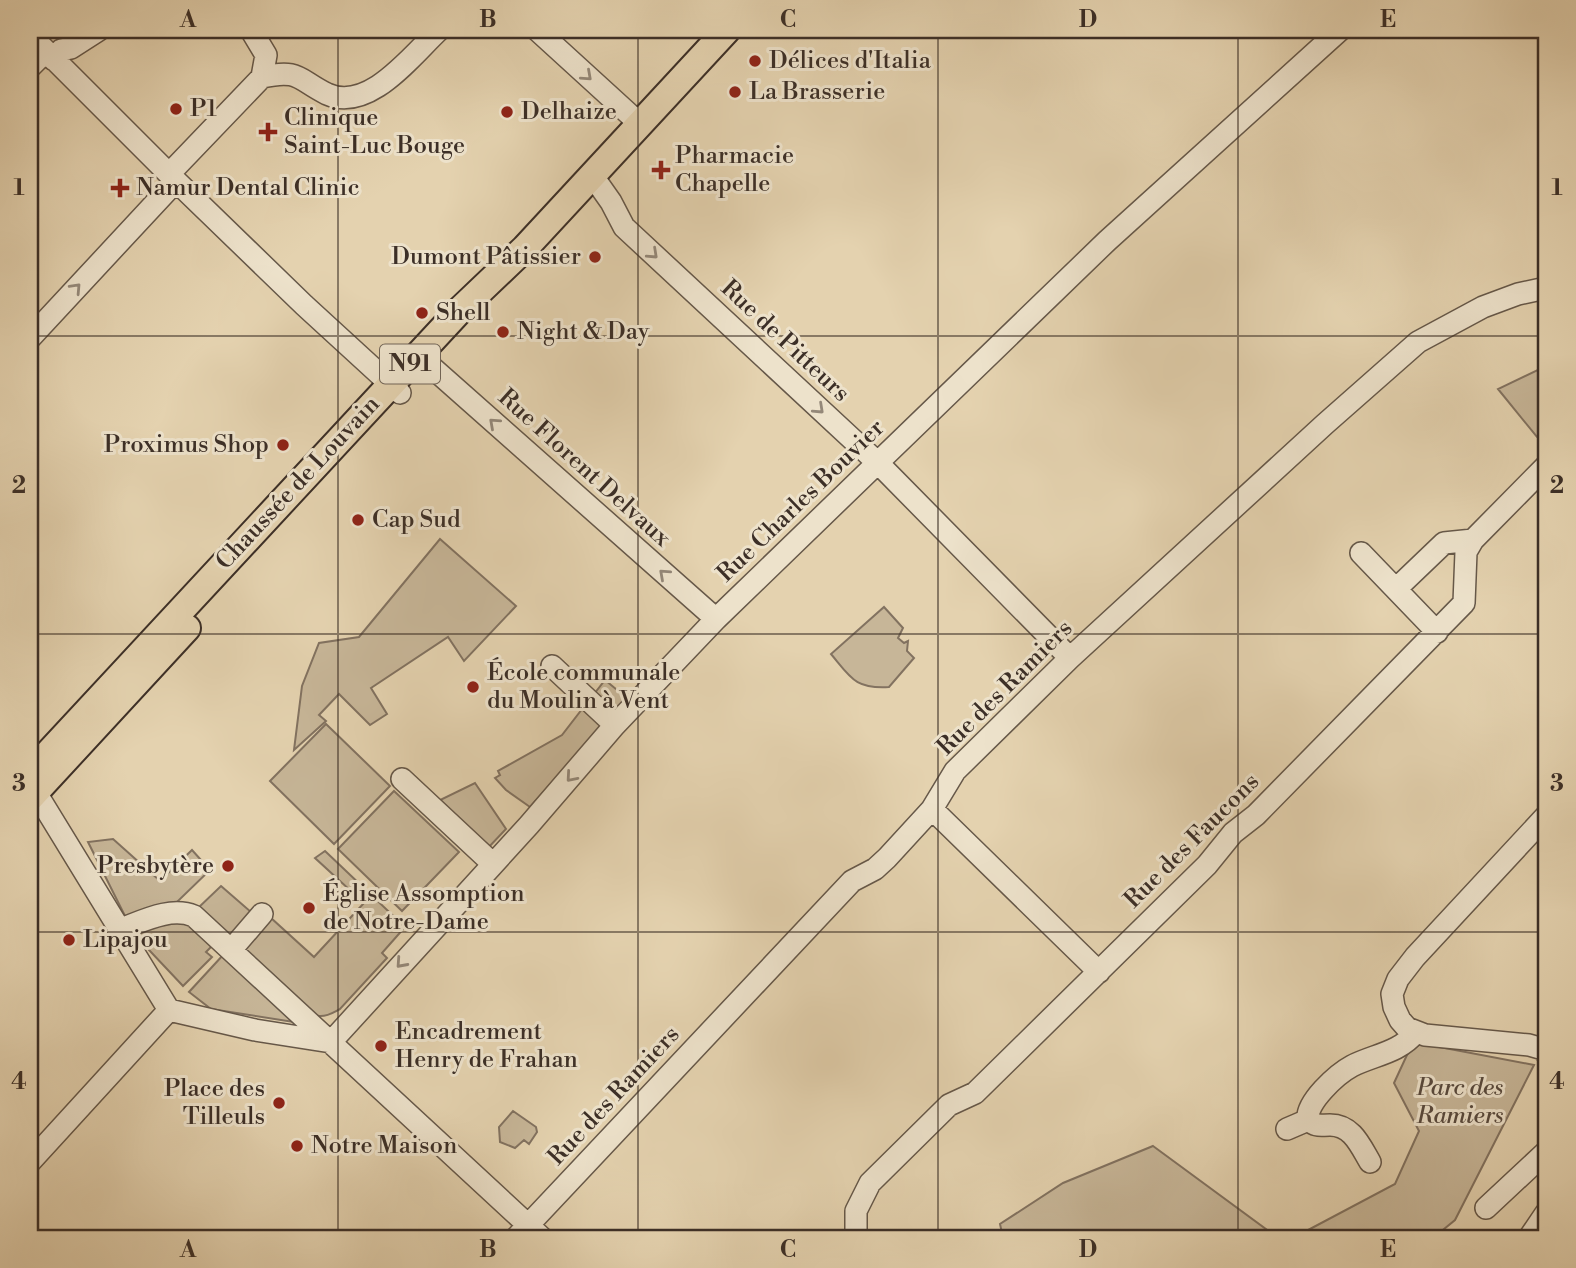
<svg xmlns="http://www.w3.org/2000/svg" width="1576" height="1268" font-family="'Libre Bodoni',serif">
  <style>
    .green { fill: #c7b698; stroke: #827260; stroke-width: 2 }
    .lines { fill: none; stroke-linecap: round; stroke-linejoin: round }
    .minor-casing { stroke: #665849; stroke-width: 24 }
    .major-casing { stroke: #3c2f27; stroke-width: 30 }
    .minor { stroke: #ede2cb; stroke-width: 21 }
    .major { stroke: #e4d2af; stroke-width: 26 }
    .oneway { stroke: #948879 }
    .grid { fill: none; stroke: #3c2f27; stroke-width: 2; stroke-opacity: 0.55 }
    .poi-dot { fill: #8f2418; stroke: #ede2cb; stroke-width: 2.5 }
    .labels { text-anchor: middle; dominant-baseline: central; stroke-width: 6; stroke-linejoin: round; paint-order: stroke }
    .shield { fill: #ede2cb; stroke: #716558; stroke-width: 2 }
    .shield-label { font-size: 23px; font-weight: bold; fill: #3c2f27 }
    .poi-label { font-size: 24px; fill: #3c2f27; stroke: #ede2cb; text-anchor: start }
    .street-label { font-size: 24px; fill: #3c2f27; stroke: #ede2cb }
    .park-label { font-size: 24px; font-style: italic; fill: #584a3e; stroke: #ede2cb }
    .neatline { fill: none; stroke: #3c2f27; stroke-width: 2.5 }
    .grid-label { font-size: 23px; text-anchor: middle; font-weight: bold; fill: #3c2f27 }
  </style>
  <rect width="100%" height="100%" fill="#e4d2af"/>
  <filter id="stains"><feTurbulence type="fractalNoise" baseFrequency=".00286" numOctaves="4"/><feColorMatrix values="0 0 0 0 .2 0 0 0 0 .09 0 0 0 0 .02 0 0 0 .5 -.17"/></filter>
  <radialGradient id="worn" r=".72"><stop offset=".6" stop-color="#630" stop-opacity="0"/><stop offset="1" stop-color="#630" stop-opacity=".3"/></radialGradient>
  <path class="green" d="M1546,366V440L1537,437L1498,389Z
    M440,539L516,606L464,661L448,637L371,688L387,714L370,725L339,694L319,715L326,721L294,750L302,686L319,643L359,637Z
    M884,607L903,628L898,638L904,643L908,641L907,651L914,658L889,687C855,689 851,678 831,654Z
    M605,680L628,699L612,715L591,698Z
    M586,704L605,723L530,807L506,790L495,778L500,775L498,771L562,735Z
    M326,724L390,786L334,844L270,781Z
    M475,783L506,829L487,849L434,803Z
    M394,791L459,852L402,911L338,849Z
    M113,839L160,881L192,850L210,870L177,902L127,920L88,842Z
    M325,851L405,927L382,953L387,958L340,1009C334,1012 327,1017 319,1016C302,1013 256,965 241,952L271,918L314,957L364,903L315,858Z
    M221,886L251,912L228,939L197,909Z
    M183,919L216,942L206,952L212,957L183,986L133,933Z
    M224,954L300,1023L211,1009L189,992Z
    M1413,1042L1534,1065L1455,1220L1433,1238H1293L1395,1184L1419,1131L1394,1083Z
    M513,1111L536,1127L537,1132L529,1144L524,1140L515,1148L500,1142L499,1127Z
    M1153,1146L1278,1238H1003L1000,1224L1063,1183Z"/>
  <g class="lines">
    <defs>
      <path id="minor" d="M537,30L640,124
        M30,35L176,181L304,305L400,393
        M54,60L61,50L71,48L99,30
        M30,67L46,51
        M262,77C300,69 297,79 327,94C369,113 412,55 439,30
        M169,174L262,77L266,55L251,30
        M592,175L611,202L624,227L879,464L1070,658
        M30,338L176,181
        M418,355L716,619
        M1361,553L1437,632
        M1397,588L1444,543L1473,540
        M552,666L615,725
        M402,779L493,864
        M30,789L38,796L169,1010L255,1030L331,1042
        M932,809L1099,972
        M1546,816L1415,957L1398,979L1392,994L1394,1007L1400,1020L1407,1028L1425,1035L1529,1045L1543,1049L1546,1053
        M118,930C141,922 170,906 194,916L542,1238
        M231,950L262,914
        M331,1042L529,825L615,725L716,619L1107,241L1340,30
        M1287,1129L1308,1120
        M30,1162L169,1010
        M1370,1162C1360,1145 1352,1125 1330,1125C1319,1125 1317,1127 1308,1120C1305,1103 1337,1074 1352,1066C1373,1055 1399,1053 1415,1033
        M1486,1208L1546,1152
        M516,1238L852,881L875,869L887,858L932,809L955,771L1070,658L1325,424L1418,342L1483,307L1518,294L1546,288
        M856,1238V1211L870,1183L949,1105L975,1093L1207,865L1233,833L1256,815L1464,603L1466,552L1473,540L1546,466
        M1529,1238L1546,1213"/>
      <path id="major" d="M30,773L461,309L525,248L727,30
        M30,798L187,628"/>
    </defs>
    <use href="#minor" class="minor-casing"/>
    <use href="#major" class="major-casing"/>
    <use href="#minor" class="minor"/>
    <use href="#major" class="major"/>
  </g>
  <defs><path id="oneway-chevron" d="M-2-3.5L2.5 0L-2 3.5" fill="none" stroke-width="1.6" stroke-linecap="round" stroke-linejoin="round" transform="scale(1.75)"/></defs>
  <g class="oneway">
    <use href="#oneway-chevron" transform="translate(587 76) rotate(42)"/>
    <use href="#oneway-chevron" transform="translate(653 254) rotate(43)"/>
    <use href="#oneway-chevron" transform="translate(76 288) rotate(-47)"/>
    <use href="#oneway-chevron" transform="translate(819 409) rotate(43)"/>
    <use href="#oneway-chevron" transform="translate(494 423) rotate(-138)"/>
    <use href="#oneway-chevron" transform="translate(664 574) rotate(-138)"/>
    <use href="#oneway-chevron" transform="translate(571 777) rotate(131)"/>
    <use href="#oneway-chevron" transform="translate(401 963) rotate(132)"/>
  </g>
  <path class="grid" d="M338,30V1238M638,30V1238M938,30V1238M1238,30V1238M30,336H1546M30,634H1546M30,932H1546"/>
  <g class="poi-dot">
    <circle cx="755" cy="61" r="7"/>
    <circle cx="735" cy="92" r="7"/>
    <circle cx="176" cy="109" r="7"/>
    <circle cx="507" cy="112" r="7"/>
    <path d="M264.5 121.5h7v7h7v7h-7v7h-7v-7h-7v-7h7z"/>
    <path d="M657.5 159.5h7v7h7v7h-7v7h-7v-7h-7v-7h7z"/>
    <path d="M116.5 177.5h7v7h7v7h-7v7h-7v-7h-7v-7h7z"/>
    <circle cx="595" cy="257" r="7"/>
    <circle cx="422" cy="313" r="7"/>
    <circle cx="503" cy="332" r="7"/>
    <circle cx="283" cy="445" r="7"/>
    <circle cx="358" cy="520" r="7"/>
    <circle cx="473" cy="687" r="7"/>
    <circle cx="228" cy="866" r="7"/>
    <circle cx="309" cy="908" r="7"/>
    <circle cx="69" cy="940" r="7"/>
    <circle cx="381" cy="1046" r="7"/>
    <circle cx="279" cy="1103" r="7"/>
    <circle cx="297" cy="1146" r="7"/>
  </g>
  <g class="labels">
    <rect class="shield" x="380" y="344.5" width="60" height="39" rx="5"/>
    <g class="shield-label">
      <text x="410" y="364">N91</text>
    </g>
    <g class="poi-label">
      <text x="769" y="61">Délices d'Italia</text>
      <text x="749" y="92">La Brasserie</text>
      <text x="190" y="109">P1</text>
      <text x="521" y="112">Delhaize</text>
      <text x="284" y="118">Clinique<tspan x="284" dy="28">Saint-Luc Bouge</tspan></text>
      <text x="675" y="156">Pharmacie<tspan x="675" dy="28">Chapelle</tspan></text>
      <text x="136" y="188">Namur Dental Clinic</text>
      <text x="581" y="257" text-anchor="end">Dumont Pâtissier</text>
      <text x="436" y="313">Shell</text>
      <text x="517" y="332">Night &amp; Day</text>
      <text x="269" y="445" text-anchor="end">Proximus Shop</text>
      <text x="372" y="520">Cap Sud</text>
      <text x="487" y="673">École communale<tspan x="487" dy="28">du Moulin à Vent</tspan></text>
      <text x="214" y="866" text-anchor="end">Presbytère</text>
      <text x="323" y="894">Église Assomption<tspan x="323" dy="28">de Notre-Dame</tspan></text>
      <text x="83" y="940">Lipajou</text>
      <text x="395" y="1032">Encadrement<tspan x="395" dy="28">Henry de Frahan</tspan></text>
      <text x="265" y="1089" text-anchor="end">Place des<tspan x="265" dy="28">Tilleuls</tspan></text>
      <text x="311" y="1146">Notre Maison</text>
    </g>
    <g class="street-label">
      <text transform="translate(785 341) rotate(43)">Rue de Pitteurs</text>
      <text transform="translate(584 468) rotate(42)">Rue Florent Delvaux</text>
      <text transform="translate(298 483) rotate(-47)">Chaussée de Louvain</text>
      <text transform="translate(801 501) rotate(-44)">Rue Charles Bouvier</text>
      <text transform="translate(1005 688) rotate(-45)">Rue des Ramiers</text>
      <text transform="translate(1192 841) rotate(-45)">Rue des Faucons</text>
      <text transform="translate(614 1096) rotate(-47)">Rue des Ramiers</text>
    </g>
    <g class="park-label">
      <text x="1460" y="1088">Parc des<tspan x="1460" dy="28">Ramiers</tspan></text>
    </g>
  </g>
  <rect width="1576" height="1268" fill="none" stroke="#e4d2af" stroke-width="77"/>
  <rect x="38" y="38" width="1500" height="1192" class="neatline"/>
  <g class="grid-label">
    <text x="188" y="27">A</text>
    <text x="488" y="27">B</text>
    <text x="788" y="27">C</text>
    <text x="1088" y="27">D</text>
    <text x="1388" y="27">E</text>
    <text x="19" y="195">1</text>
    <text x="1557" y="195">1</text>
    <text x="19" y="493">2</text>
    <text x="1557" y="493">2</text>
    <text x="19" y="791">3</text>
    <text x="1557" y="791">3</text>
    <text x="19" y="1089">4</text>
    <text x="1557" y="1089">4</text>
    <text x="188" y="1257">A</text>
    <text x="488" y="1257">B</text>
    <text x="788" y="1257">C</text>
    <text x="1088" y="1257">D</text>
    <text x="1388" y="1257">E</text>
  </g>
  <rect width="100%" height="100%" filter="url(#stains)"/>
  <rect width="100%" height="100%" fill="url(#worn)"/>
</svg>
